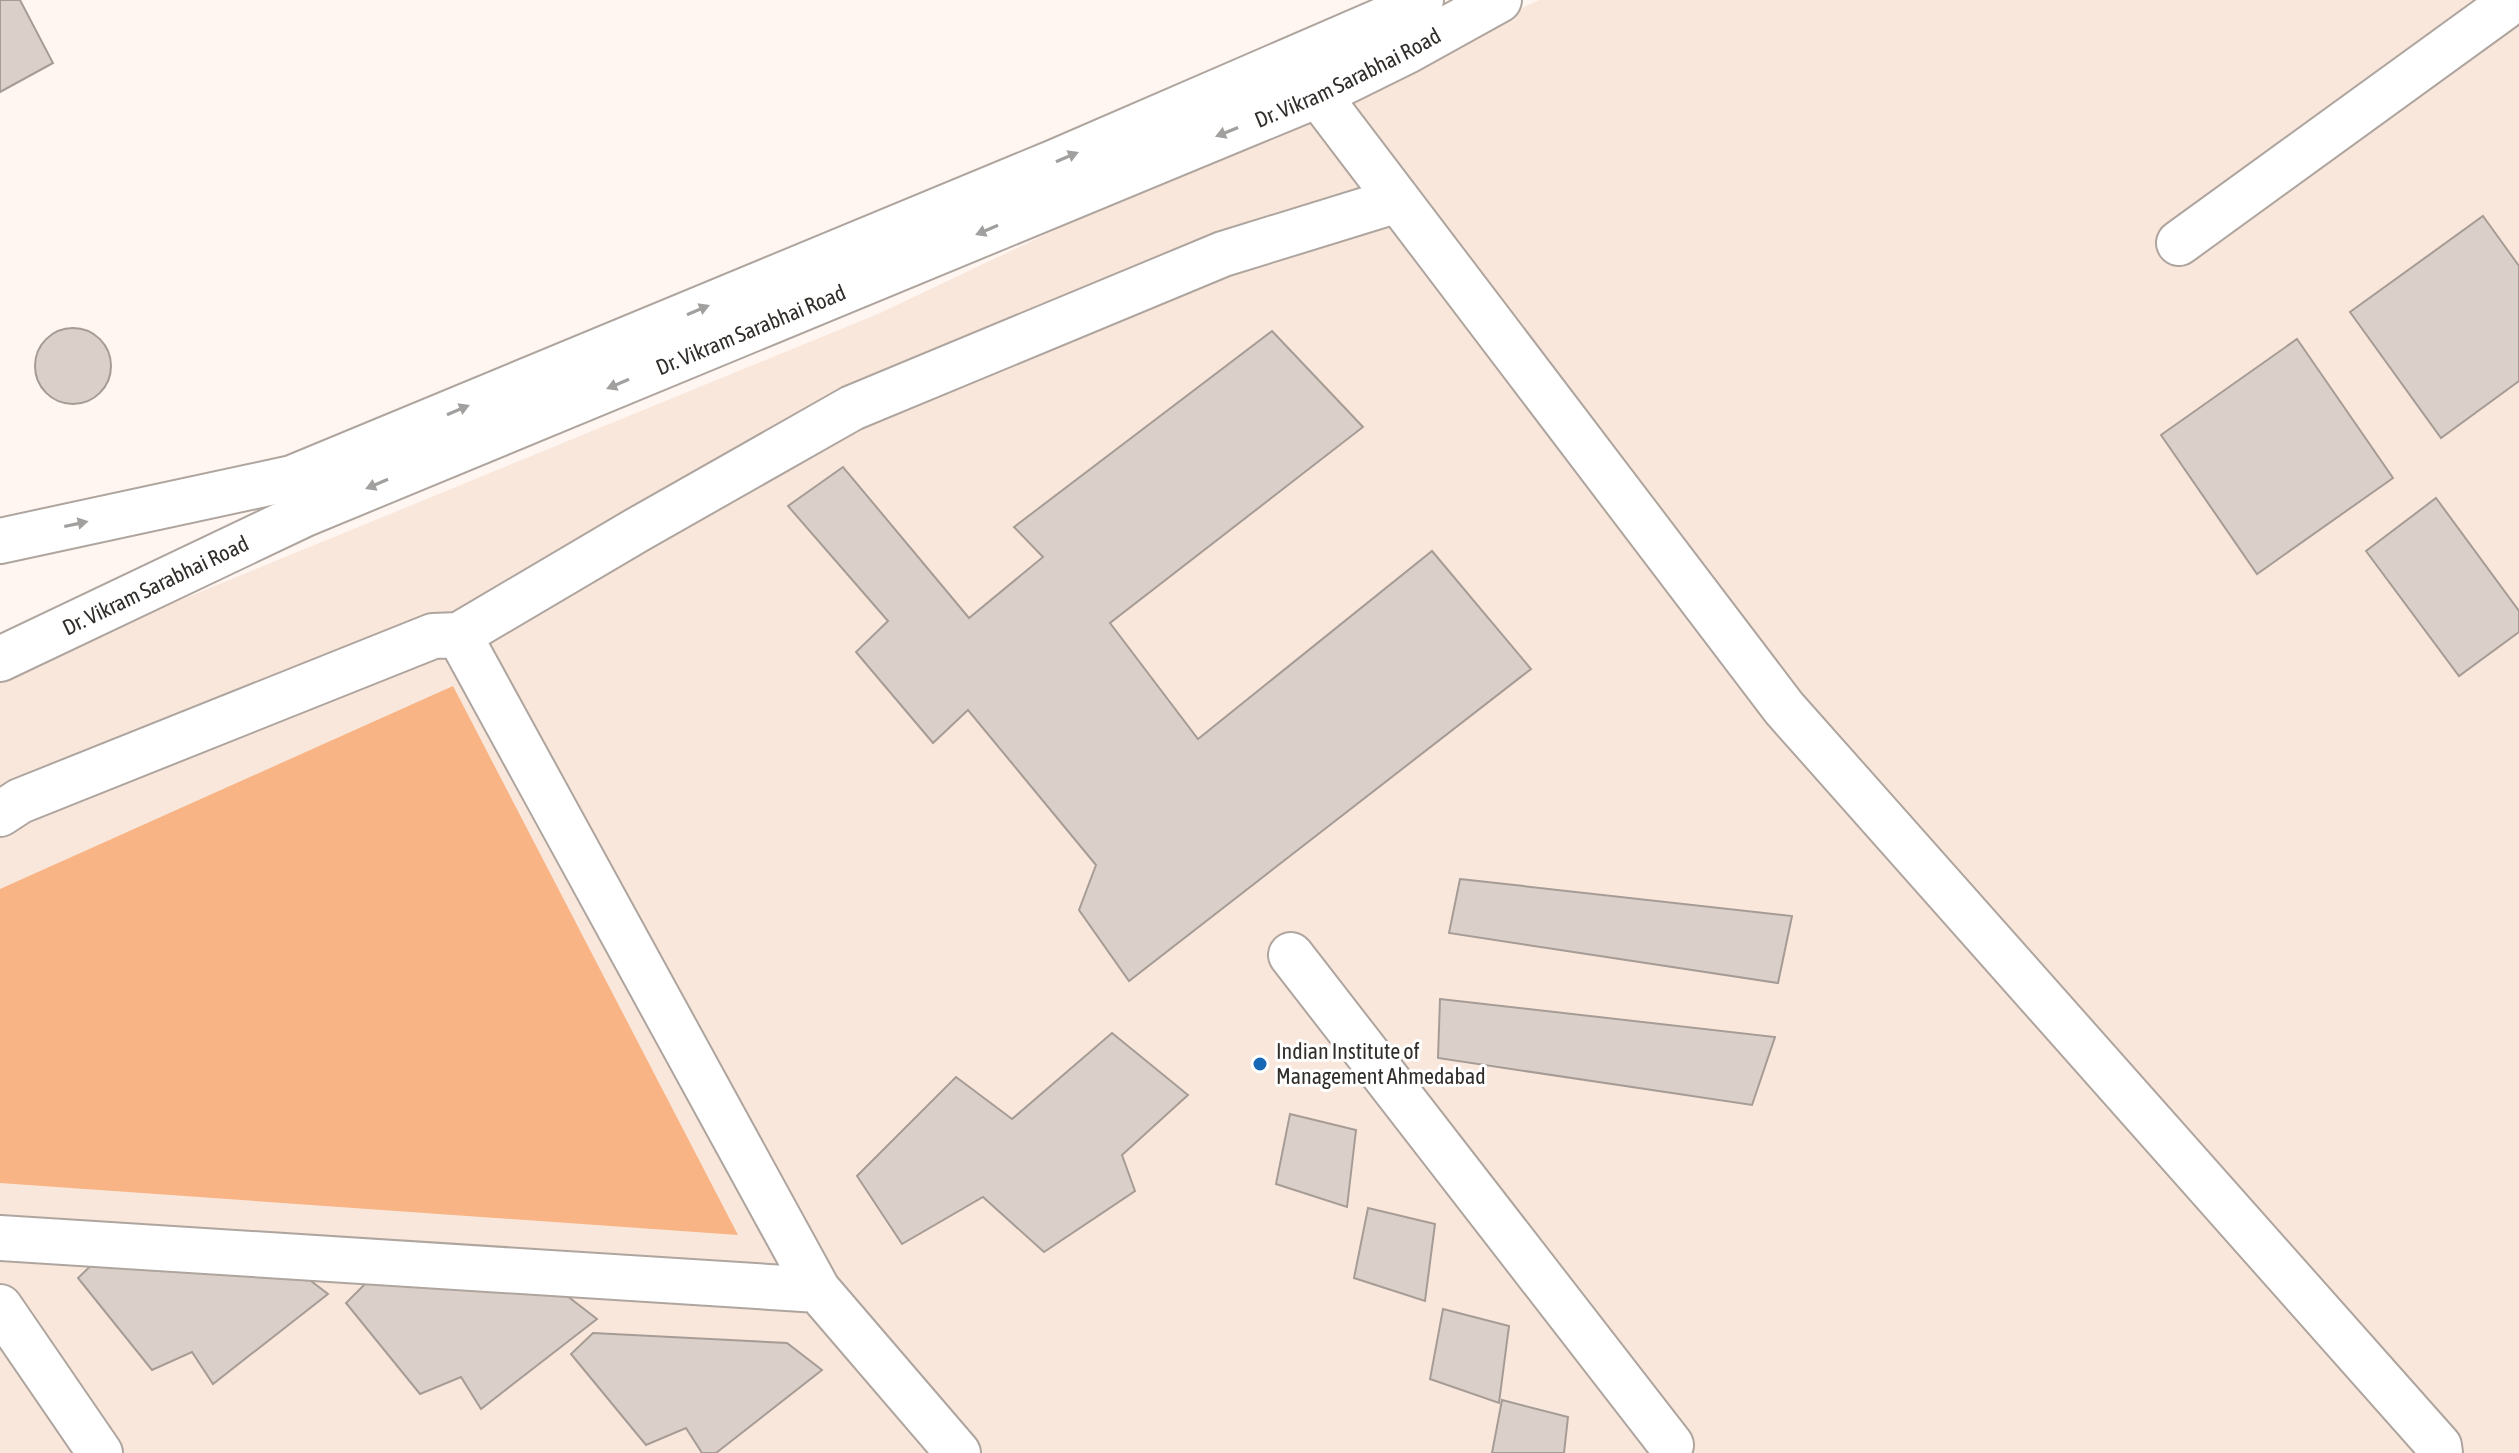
<svg xmlns="http://www.w3.org/2000/svg" width="2519" height="1453" font-family="'Asap Condensed',sans-serif">
  <style>
    .built { fill: #f9e7dc }
    .green { fill: #f8b484 }
    .building { fill: #dad0c9; stroke: #a69c95; stroke-width: 2 }
    .lines { fill: none; stroke-linecap: round; stroke-linejoin: round }
    .minor-casing { stroke: #afa59f; stroke-width: 48 }
    .major-casing { stroke: #afa59f; stroke-width: 48 }
    .minor { stroke: #fff; stroke-width: 44 }
    .major { stroke: #fff; stroke-width: 44 }
    .oneway { fill: #a2a09f }
    .poi-dot { fill: #1667b5; stroke: #fff; stroke-width: 3 }
    .labels { text-anchor: middle; dominant-baseline: central; stroke-width: 6; stroke-linejoin: round; paint-order: stroke }
    .street-label { font-size: 22px; fill: #312d2a; stroke: #fff }
    .poi-label { font-size: 22px; fill: #312d2a; stroke: #fff; text-anchor: start }
  </style>
  <rect width="100%" height="100%" fill="#fff6f1"/>
  <path class="built" d="M1539,0H2519V1453H0V674L880,313Z"/>
  <path class="green" d="M453,686L738,1235L0,1183V889Z"/>
  <path class="building" d="M0,0H20L53,63L0,92Z
    M2483,216L2519,266V381L2441,438L2350,312Z
    M35 366a38 38 0 1 1 76 0a38 38 0 1 1-76 0Z
    M1272,331L1363,427L1110,623L1198,739L1432,551L1531,669L1129,981L1079,910L1096,865L968,710L933,743L856,652L888,621L788,506L843,467L969,618L1043,557L1014,527Z
    M2297,339L2393,478L2257,574L2161,435Z
    M2436,498L2519,611V632L2459,676L2366,551Z
    M1460,879L1792,916L1778,983L1449,933Z
    M1440,999L1775,1037L1752,1105L1438,1058Z
    M1112,1033L1188,1095L1122,1155L1135,1191L1044,1252L983,1197L902,1244L857,1176L956,1077L1012,1119Z
    M1290,1114L1356,1130L1347,1207L1276,1184Z
    M1368,1208L1435,1224L1425,1301L1354,1278Z
    M99,1258L294,1268L328,1294L213,1384L192,1352L152,1370L78,1278Z
    M367,1282L562,1292L597,1319L481,1409L461,1377L420,1394L346,1303Z
    M1443,1309L1509,1326L1499,1403L1430,1379Z
    M593,1333L787,1343L822,1370L716,1453H702L686,1428L646,1445L571,1354Z
    M1502,1400L1568,1417L1564,1453H1492Z"/>
  <g class="lines">
    <defs>
      <path id="minor" d="M1301,62L1318,95L1784,708L2439,1446L2440,1453
        M2179,243L2503,8
        M459,635L637,530L852,408L1223,254L1398,200
        M0,814L20,801L433,636L459,635L818,1290L0,1238
        M1291,955L1671,1445
        M818,1290L958,1453
        M0,1307L100,1453"/>
      <g id="major">
        <path d="M0,541L292,478L1055,162L1390,17L1421,0"/>
        <path id="s1" d="M0,659L305,514L1318,95L1407,51L1499,0"/>
      </g>
    </defs>
    <use href="#minor" class="minor-casing"/>
    <use href="#major" class="major-casing"/>
    <use href="#minor" class="minor"/>
    <use href="#major" class="major"/>
  </g>
  <defs><path id="oneway-solid" d="M-6-.8H1V-3.2L6.5 0L1 3.2V.8H-6Z" transform="scale(2)"/></defs>
  <g class="oneway">
    <use href="#oneway-solid" transform="translate(1227 132) rotate(158)"/>
    <use href="#oneway-solid" transform="translate(1067 157) rotate(-23)"/>
    <use href="#oneway-solid" transform="translate(987 230) rotate(157)"/>
    <use href="#oneway-solid" transform="translate(698 310) rotate(-23)"/>
    <use href="#oneway-solid" transform="translate(618 384) rotate(157)"/>
    <use href="#oneway-solid" transform="translate(458 410) rotate(-23)"/>
    <use href="#oneway-solid" transform="translate(377 484) rotate(157)"/>
    <use href="#oneway-solid" transform="translate(76 524) rotate(-12)"/>
  </g>
  <circle class="poi-dot" cx="1260" cy="1064" r="8"/>
  <g class="labels">
    <g class="street-label">
      <text stroke="none"><textPath href="#s1" startOffset="1468">Dr. Vikram Sarabhai Road</textPath></text>
      <text stroke="none"><textPath href="#s1" startOffset="820">Dr. Vikram Sarabhai Road</textPath></text>
      <text stroke="none"><textPath href="#s1" startOffset="172">Dr. Vikram Sarabhai Road</textPath></text>
    </g>
    <g class="poi-label">
      <text x="1276" y="1051">Indian Institute of<tspan x="1276" dy="25">Management Ahmedabad</tspan></text>
    </g>
  </g>
</svg>
